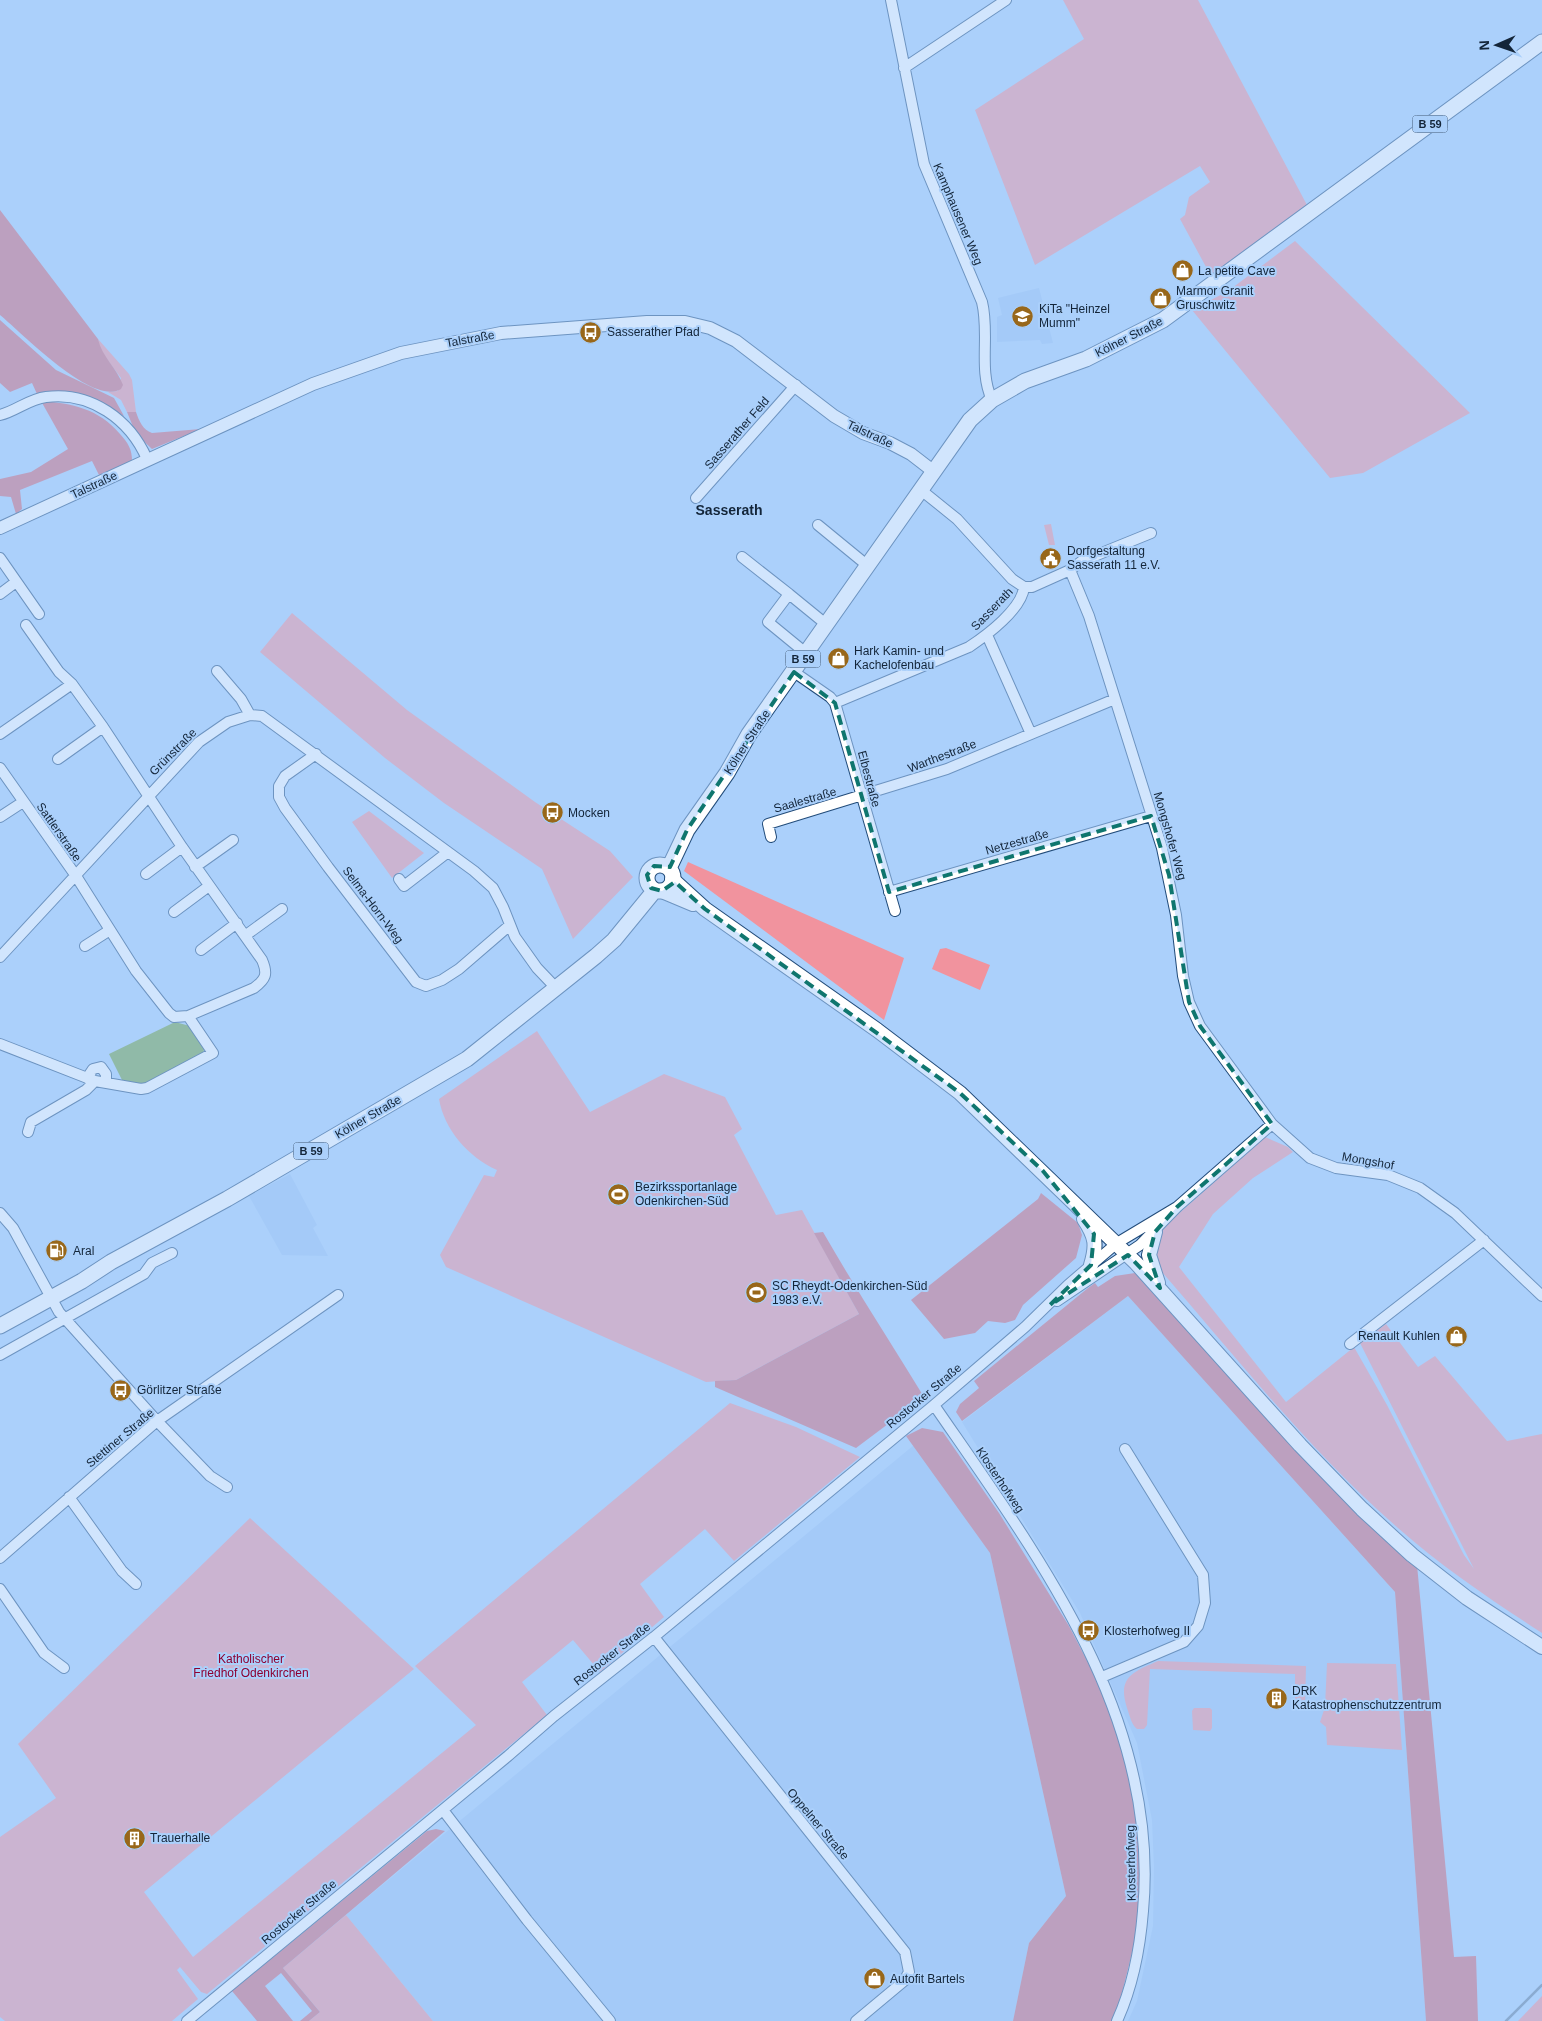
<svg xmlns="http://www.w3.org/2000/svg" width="1542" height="2021" font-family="Arial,sans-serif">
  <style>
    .built { fill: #9bc4f3 }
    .green { fill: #f1939e }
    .forest { fill: #d16776 }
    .water { fill: #6fa044 }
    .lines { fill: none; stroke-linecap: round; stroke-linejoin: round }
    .minor-casing { stroke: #224c7a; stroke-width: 12 }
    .tertiary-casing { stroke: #224c7a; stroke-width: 14 }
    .secondary-casing { stroke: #224c7a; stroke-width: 16 }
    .primary-casing { stroke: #224c7a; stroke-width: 17 }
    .minor { stroke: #fff; stroke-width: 10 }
    .tertiary { stroke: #fff; stroke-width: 12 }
    .secondary { stroke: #fff; stroke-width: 14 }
    .primary { stroke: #fff; stroke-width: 15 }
    .rail { stroke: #627e9e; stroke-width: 2.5 }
    .marked { fill: none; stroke: #0f766e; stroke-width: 4; stroke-dasharray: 10 6; stroke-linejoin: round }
    .labels { text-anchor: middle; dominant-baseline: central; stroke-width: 4; stroke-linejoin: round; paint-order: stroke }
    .shield { fill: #abd0fb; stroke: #415873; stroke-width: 1 }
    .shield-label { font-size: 11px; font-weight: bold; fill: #132539 }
    .street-label { font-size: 12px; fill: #132539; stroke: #abd0fb }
    .poi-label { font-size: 12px; fill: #132539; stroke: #abd0fb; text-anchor: start }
    .park-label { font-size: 12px; fill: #8d0031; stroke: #abd0fb }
    .neighbourhood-label { font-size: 14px; font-weight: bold; fill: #132539; stroke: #abd0fb }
  </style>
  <rect width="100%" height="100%" fill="#abd0fb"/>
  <path class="built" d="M1039,288L1053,343L1042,344L1040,340L997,342V317L1002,315L998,298Z
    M290,1174L317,1225L313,1228L328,1256L282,1255L249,1196Z
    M1128,1296L1395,1592L1426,2021H1128L1137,2001L1153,1926L1154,1867L1152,1820L1137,1743L1080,1613L962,1422Z
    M914,1445L990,1553L1066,1896L1029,1943L1013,2021H433L346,1915Z"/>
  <path class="green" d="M1063,0H1198L1307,205L1212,278L1180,219L1185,215L1189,197L1210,182L1200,166L1035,265L975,110L1084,39Z
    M1295,241L1470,413L1363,473L1330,478L1192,310L1228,291Z
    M98,339L129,374L132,380L136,412H127L121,400L108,392L118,391L121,378L100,350Z
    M1051,524L1055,545H1049L1044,525Z
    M292,613L407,710L535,802L610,851L633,877L573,939L542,869L444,803L385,758L260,652Z
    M369,811L424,853L392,878L352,822Z
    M688,862L904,958L884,1020L684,871Z
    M946,948L990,965L980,990L932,969L940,949Z
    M537,1031L590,1112L664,1074L725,1097L742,1129L734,1135L776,1215L802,1210L859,1314L736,1380L706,1382L446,1267L440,1255L484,1175L494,1177L497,1170C468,1157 444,1129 439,1099Z
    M1265,1137L1288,1147L1293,1152L1253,1178L1213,1214L1179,1267L1286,1402L1354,1347L1387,1405L1464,1555L1474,1569L1360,1343L1386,1324L1418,1367L1435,1356L1507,1441L1542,1434V1633C1493,1601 1443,1568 1398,1528C1308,1450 1233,1353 1155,1264L1158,1232Z
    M730,1403L796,1427L860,1457L734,1561L705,1529L640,1584L664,1617L600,1672L573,1640L522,1682L547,1715L207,1994L201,1992L180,1967L177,1970L198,1999L172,2021H5L0,2017V1837L56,1798L18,1744L250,1518L414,1669L144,1892L193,1957L476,1725L415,1666Z
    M1158,1661L1306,1666L1305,1708H1295V1674L1150,1669L1147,1725L1144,1729H1137C1131,1724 1130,1716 1127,1708C1117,1677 1133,1672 1158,1661Z
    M1327,1663L1396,1664L1402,1750L1327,1745L1326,1727L1320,1722L1325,1707Z
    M1194,1708H1210L1212,1710V1728L1210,1731L1193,1730L1192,1711Z
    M346,1915L433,2021H309L320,2012L283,1968Z
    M1542,1996V2021H1518Z"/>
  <path class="forest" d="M0,210L98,339C102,357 117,368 123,385L121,389C93,407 21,332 0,315Z
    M0,320L56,370L114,398L124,416C89,398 79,385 37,394L32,383L10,392L0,383Z
    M41,401C72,403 99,409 120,434C128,443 132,449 132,461L99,475L92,461L20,490L22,509L16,514L11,497L0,496V479L31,472L68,449Z
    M127,412H136C139,421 143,430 152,433L201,429L152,449L136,434Z
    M1041,1193L1078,1223L1082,1235L1076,1258L1023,1305L1015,1320L1005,1323L988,1321L975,1333L944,1339L911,1300L1038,1199Z
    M823,1232C855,1288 890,1341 924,1397L856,1448L715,1387V1381L736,1380L859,1314L814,1233Z
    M1135,1273L1272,1424L1417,1565L1454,1957L1476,1956L1478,2021H1426L1395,1592L1128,1296L962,1421L956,1412L960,1404L979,1388L974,1381L1088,1288L1095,1283L1098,1287L1115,1276Z
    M922,1428L943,1432L999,1513L1069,1626L1124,1732L1143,1826L1139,1925L1119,2005L1112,2021H1013L1029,1943L1066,1896L990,1553L906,1436Z
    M436,1829L445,1831L283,1968L320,2012L309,2021H300L312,2011L281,1973L265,1986L293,2021H257L232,1991L427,1831Z"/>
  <path class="water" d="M175,1022L190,1026L205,1047L203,1053L150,1085L123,1082L109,1054Z"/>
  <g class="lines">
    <defs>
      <path id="minor" d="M891,0L924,164L982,302C990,334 978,370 992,400
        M904,68L1006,0
        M0,415C16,411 29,399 46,397C91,391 130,420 147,459
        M921,490L957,519L1012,579L1024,587H1032L1070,570L1082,561L1151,533
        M696,498L796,385
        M818,525L868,566
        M742,557L789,594L768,622L807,654
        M0,558L39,614
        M1070,570L1089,616L1162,848L1176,915L1183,976L1189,1002L1200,1026L1272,1124L1310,1158L1336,1168L1388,1175L1420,1188L1455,1213L1542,1296
        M0,594L16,582
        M789,594L827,625
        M987,635L1031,734
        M217,671L241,699L250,715
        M794,672L830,697L835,703L895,911
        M835,703L969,647C987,635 1022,609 1024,587
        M0,734L72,684
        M316,754L285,776L279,786V797L285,808L328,867L416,982L426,986L442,980L459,969L510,925
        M58,759L103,727
        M0,768L76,876L136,971L169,1013L174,1017L188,1016L254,988C266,979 268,974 262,960L182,847L103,727L72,684L59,672L26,625
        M0,817L23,802
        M771,837L768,824L947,769L1115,699
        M195,867L233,840
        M146,874L182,847
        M399,879L404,886L448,852
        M889,892L1151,816
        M174,912L209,886
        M246,935L282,909
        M85,946L110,930
        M201,950L237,923
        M0,957L199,742L228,722L250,715L262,716L474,871L493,888L503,907L515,937L537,968L557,989
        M0,1044L95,1081L141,1089L147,1088L213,1053L188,1016
        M87,1078L93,1069L101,1067L106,1074V1083
        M28,1132L31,1122L86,1090L95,1081
        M0,1213L13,1228L59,1312L157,1421L210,1476L227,1487
        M1057,1301L1140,1245L1177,1207L1272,1124
        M1350,1344L1484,1240
        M0,1355L144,1274L152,1263L172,1253
        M934,1405C1038,1556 1161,1717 1143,1911C1140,1949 1133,1986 1117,2021
        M69,1497L122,1571L136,1584
        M0,1558L157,1421L338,1295
        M0,1589L44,1653L64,1668
        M654,1637L905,1952L909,1972L904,1981L856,2021
        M1102,1677L1184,1642L1198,1626L1205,1603L1203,1575L1125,1449
        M443,1810L527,1920L610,2021
        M187,2021L508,1756L554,1716L654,1637L934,1405L1025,1327L1068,1285L1117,1243L1177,1207"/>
      <path id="tertiary" d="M0,528L313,384L401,353L501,333L647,322H685L710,328L736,341L834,416L863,433L890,443L911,454L933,471"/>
      <path id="secondary" d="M672,879L705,909L877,1030L960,1093L1136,1263L1300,1445L1362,1509L1412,1555L1467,1598L1542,1647
        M662,891L693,904
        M1084,1219C1096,1237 1097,1245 1091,1265
        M1155,1232L1149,1255L1158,1283"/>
      <path id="primary" d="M647 878a13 13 0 1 1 26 0a13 13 0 1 1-26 0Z
        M669,868L687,830L727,773L749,734L970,420L992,400L1025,381L1086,359L1163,320L1542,42
        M0,1326L82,1281L111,1262L227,1199L467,1059L596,956L614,940L655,890"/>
    </defs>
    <use href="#minor" class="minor-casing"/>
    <use href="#tertiary" class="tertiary-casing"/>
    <use href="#secondary" class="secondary-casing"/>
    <use href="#primary" class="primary-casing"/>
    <use href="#minor" class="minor"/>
    <use href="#tertiary" class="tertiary"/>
    <use href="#secondary" class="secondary"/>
    <use href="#primary" class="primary"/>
    <path class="rail" d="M1506,2021L1542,1985"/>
  </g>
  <path d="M0 0H1542V2021H0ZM794,672L835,703L889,892L1151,816L1169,875L1189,1002L1200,1026L1272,1124L1177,1207L1155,1232L1149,1255L1160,1288L1128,1255L1050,1305L1091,1265L1094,1234L1043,1171L960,1093L705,909L675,882L662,891L651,888L647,875L654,866L670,867L687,830Z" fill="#abd0fb" fill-opacity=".55" fill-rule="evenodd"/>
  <path class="marked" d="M794,672L835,703L889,892L1151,816L1169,875L1189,1002L1200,1026L1272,1124L1177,1207L1155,1232L1149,1255L1160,1288L1128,1255L1050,1305L1091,1265L1094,1234L1043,1171L960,1093L705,909L675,882L662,891L651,888L647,875L654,866L670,867L687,830Z"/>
  <defs>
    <symbol id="shop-disc" viewBox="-11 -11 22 22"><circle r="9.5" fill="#98671a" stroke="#abd0fb"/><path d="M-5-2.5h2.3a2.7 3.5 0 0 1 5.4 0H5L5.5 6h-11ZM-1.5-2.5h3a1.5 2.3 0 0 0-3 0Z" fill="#fff"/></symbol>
    <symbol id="school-disc" viewBox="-11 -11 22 22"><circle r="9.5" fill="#98671a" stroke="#abd0fb"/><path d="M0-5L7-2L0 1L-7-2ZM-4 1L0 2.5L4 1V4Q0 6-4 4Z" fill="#fff"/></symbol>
    <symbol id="bus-disc" viewBox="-11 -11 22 22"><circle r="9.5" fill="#98671a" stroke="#abd0fb"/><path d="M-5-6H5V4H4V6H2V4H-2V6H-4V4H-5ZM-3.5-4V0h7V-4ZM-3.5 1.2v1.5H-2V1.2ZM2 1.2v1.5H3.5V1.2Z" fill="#fff"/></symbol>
    <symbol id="civic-disc" viewBox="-11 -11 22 22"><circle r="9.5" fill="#98671a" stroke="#abd0fb"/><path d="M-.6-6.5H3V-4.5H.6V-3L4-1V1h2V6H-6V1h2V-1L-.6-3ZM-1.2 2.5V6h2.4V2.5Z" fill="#fff"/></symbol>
    <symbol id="stadium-disc" viewBox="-11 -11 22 22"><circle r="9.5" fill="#98671a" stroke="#abd0fb"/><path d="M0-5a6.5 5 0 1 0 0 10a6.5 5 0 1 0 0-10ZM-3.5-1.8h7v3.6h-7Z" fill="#fff"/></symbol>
    <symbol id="fuel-disc" viewBox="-11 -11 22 22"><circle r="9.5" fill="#98671a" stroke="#abd0fb"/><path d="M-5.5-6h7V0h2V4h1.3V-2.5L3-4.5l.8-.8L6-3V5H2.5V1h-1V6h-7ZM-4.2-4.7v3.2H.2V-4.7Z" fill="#fff"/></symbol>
    <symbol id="building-disc" viewBox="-11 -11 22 22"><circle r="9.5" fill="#98671a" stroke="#abd0fb"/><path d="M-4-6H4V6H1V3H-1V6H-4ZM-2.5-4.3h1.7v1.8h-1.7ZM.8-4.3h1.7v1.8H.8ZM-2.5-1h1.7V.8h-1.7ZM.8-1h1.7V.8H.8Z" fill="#fff"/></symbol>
  </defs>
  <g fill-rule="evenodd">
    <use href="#shop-disc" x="1170" y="258" width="25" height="25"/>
    <use href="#shop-disc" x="1148" y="286" width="25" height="25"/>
    <use href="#school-disc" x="1010" y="304" width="25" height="25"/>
    <use href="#bus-disc" x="578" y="320" width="25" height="25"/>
    <use href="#civic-disc" x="1038" y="546" width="25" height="25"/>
    <use href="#shop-disc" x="826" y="646" width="25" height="25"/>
    <use href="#bus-disc" x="540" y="800" width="25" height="25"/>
    <use href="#stadium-disc" x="606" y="1182" width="25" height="25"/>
    <use href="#fuel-disc" x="44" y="1238" width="25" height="25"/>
    <use href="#stadium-disc" x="744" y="1280" width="25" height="25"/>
    <use href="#shop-disc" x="1444" y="1324" width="25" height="25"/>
    <use href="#bus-disc" x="108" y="1378" width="25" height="25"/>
    <use href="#bus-disc" x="1076" y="1618" width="25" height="25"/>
    <use href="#building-disc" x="1264" y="1686" width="25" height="25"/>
    <use href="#building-disc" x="122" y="1826" width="25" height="25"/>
    <use href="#shop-disc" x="862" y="1966" width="25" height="25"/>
  </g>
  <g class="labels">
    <g class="shield">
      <rect x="1412.5" y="115.5" width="35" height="17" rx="4"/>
      <rect x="785.5" y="650.5" width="35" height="17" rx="4"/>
      <rect x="293.5" y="1142.5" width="35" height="17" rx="4"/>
    </g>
    <g class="shield-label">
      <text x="1430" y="124">B 59</text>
      <text x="803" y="659">B 59</text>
      <text x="311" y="1151">B 59</text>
    </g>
    <g class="street-label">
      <text transform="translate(958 214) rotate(67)">Kamphausener Weg</text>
      <text transform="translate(1129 337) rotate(-27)">Kölner Straße</text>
      <text transform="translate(470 339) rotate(-10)">Talstraße</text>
      <text transform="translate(737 433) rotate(-49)">Sasserather Feld</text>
      <text transform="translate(870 434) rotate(25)">Talstraße</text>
      <text transform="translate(94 485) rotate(-25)">Talstraße</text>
      <text transform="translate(992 609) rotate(-46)">Sasserath</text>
      <text transform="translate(747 742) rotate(-57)">Kölner Straße</text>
      <text transform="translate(173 752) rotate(-45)">Grünstraße</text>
      <text transform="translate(942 756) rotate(-21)">Warthestraße</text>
      <text transform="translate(869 779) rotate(75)">Elbestraße</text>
      <text transform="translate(805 800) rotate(-16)">Saalestraße</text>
      <text transform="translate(59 832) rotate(55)">Sattlerstraße</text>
      <text transform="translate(1170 836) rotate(74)">Mongshofer Weg</text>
      <text transform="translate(1017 842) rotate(-16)">Netzestraße</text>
      <text transform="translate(373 905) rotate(53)">Selma-Horn-Weg</text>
      <text transform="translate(368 1117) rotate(-30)">Kölner Straße</text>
      <text transform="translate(1368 1161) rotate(10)">Mongshof</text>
      <text transform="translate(924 1396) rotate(-40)">Rostocker Straße</text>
      <text transform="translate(120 1438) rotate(-40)">Stettiner Straße</text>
      <text transform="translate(1000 1480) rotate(56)">Klosterhofweg</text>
      <text transform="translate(612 1654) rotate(-38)">Rostocker Straße</text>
      <text transform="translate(818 1824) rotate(50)">Oppelner Straße</text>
      <text transform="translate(1131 1863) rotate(-91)">Klosterhofweg</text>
      <text transform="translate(299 1912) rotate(-40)">Rostocker Straße</text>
    </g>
    <g class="poi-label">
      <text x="1198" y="271">La petite Cave</text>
      <text x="1176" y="291">Marmor Granit<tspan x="1176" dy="14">Gruschwitz</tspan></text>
      <text x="1039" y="309">KiTa "Heinzel<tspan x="1039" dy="14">Mumm"</tspan></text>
      <text x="607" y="332">Sasserather Pfad</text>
      <text x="1067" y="551">Dorfgestaltung<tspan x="1067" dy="14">Sasserath 11 e.V.</tspan></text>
      <text x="854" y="651">Hark Kamin- und<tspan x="854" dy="14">Kachelofenbau</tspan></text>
      <text x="568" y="813">Mocken</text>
      <text x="635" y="1187">Bezirkssportanlage<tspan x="635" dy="14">Odenkirchen-Süd</tspan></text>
      <text x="73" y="1251">Aral</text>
      <text x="772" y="1286">SC Rheydt-Odenkirchen-Süd<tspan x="772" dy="14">1983 e.V.</tspan></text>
      <text x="1440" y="1336" text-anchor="end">Renault Kuhlen</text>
      <text x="137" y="1390">Görlitzer Straße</text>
      <text x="1104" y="1631">Klosterhofweg II</text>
      <text x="1292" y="1691">DRK<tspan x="1292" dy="14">Katastrophenschutzzentrum</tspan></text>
      <text x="150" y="1838">Trauerhalle</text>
      <text x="890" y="1979">Autofit Bartels</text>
    </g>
    <g class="park-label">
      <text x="251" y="1659">Katholischer<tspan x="251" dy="14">Friedhof Odenkirchen</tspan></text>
    </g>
    <g class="neighbourhood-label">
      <text x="729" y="510">Sasserath</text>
    </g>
  </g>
  <g transform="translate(1497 45) rotate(268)" stroke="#abd0fb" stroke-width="4" paint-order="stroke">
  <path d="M0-4L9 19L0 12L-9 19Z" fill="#132539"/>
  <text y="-8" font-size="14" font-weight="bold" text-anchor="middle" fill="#132539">N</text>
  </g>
</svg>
